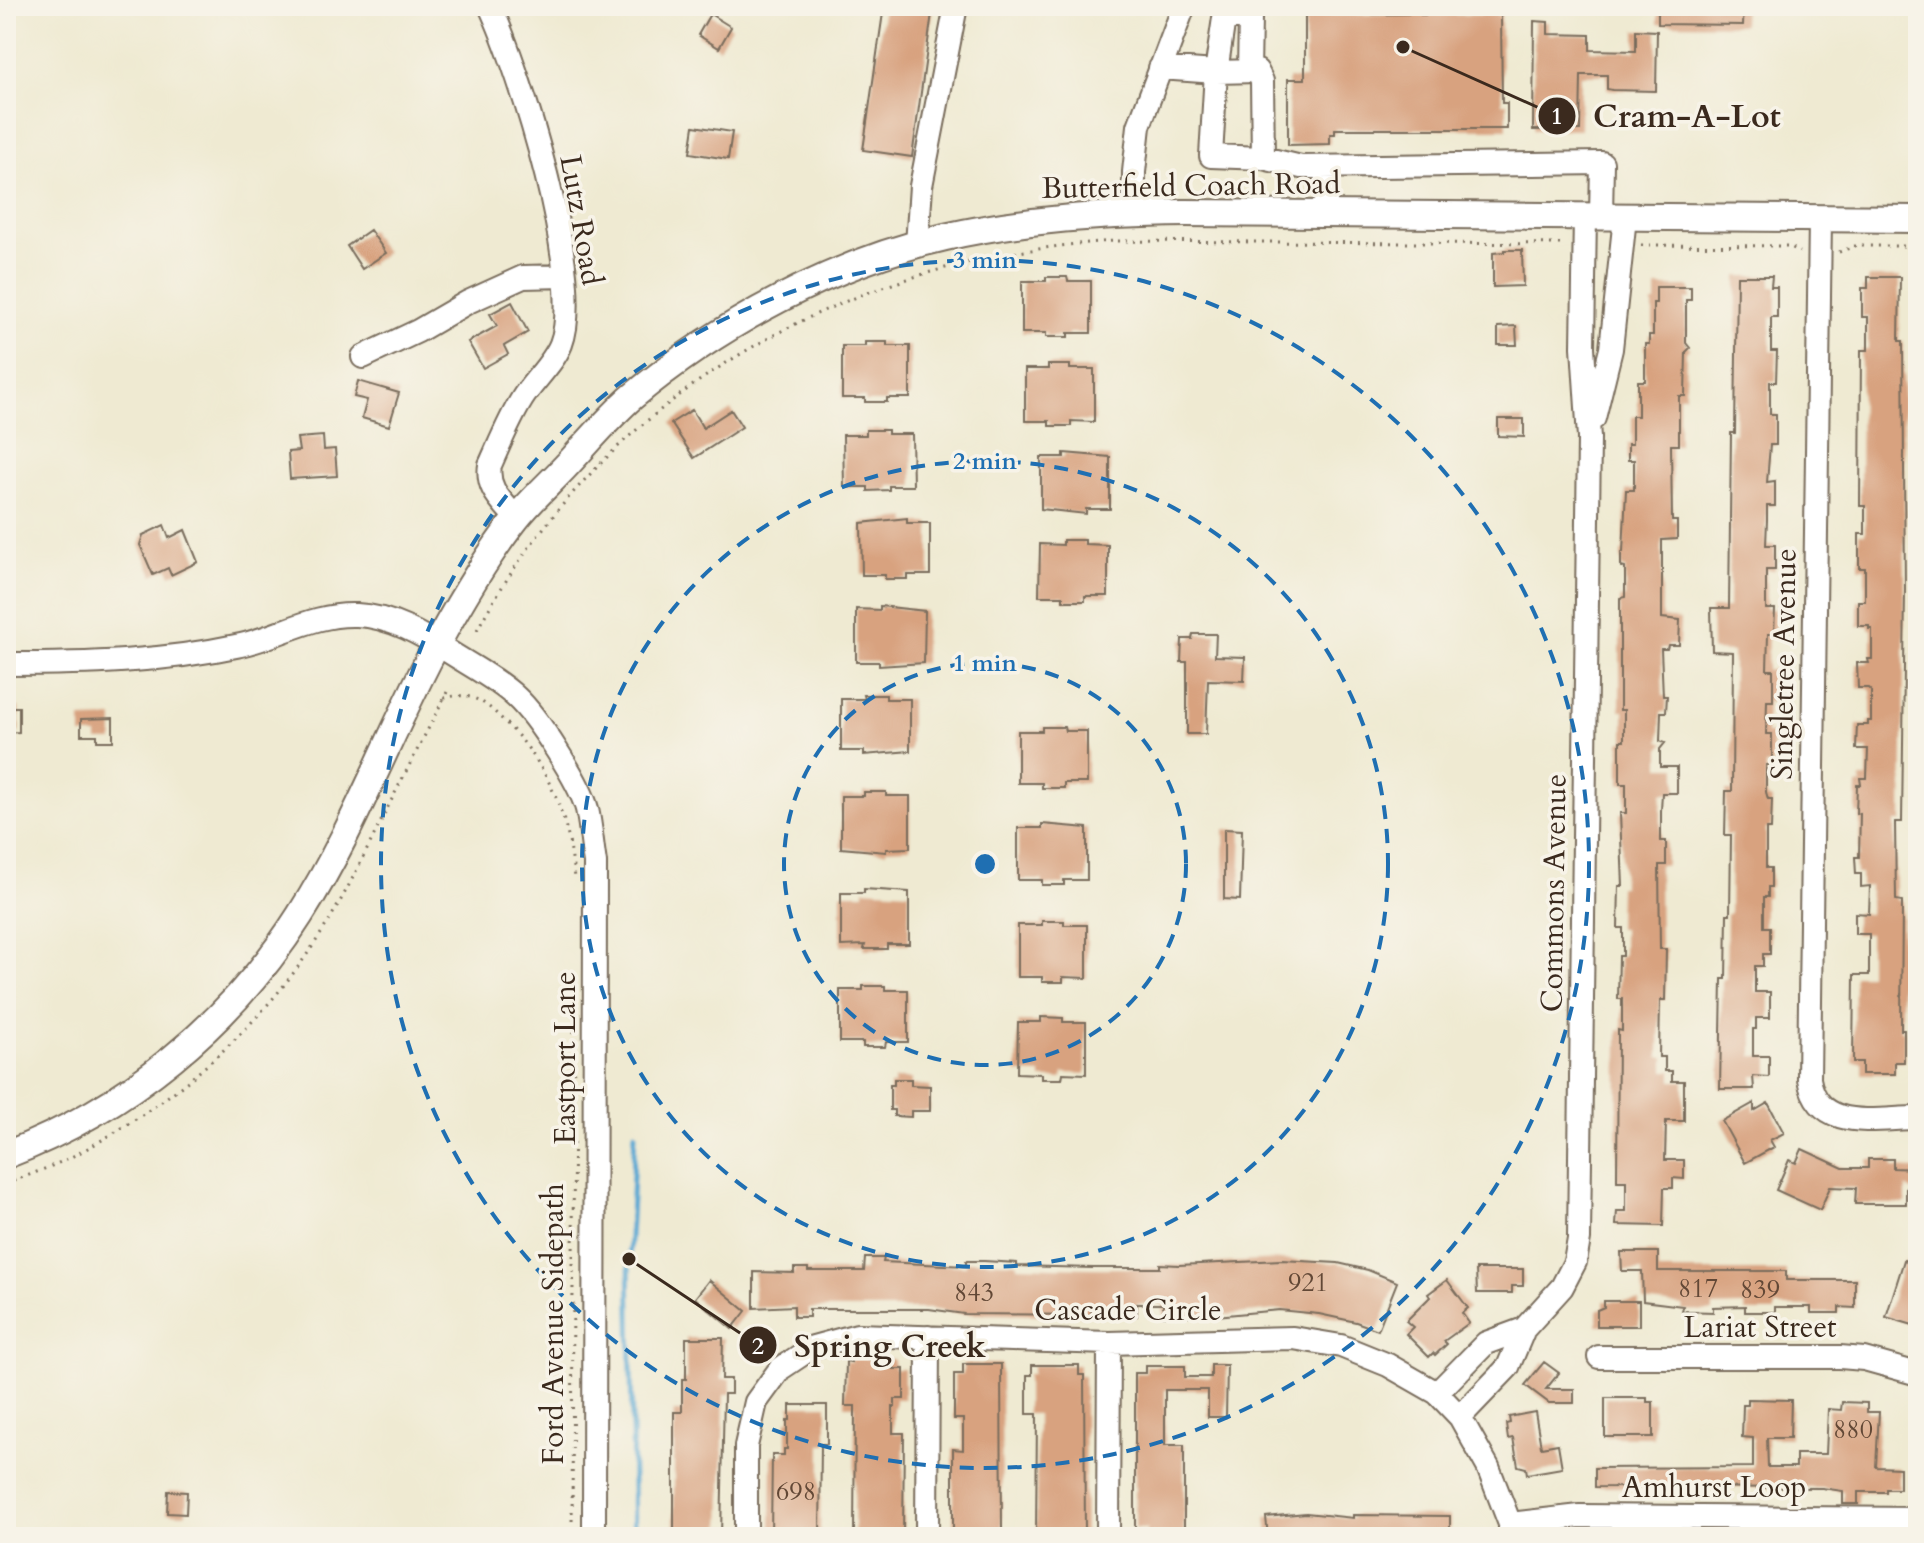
<svg xmlns="http://www.w3.org/2000/svg" width="1924" height="1543" font-family="Cardo,serif">
  <style>
    .lines { fill: none; stroke-linecap: round; stroke-linejoin: round }
    .stream { stroke: #58a8d3; stroke-width: 5 }
    .building { fill: #d8a27f }
    .minor-casing { stroke: #7a6d5d; stroke-width: 26 }
    .major-casing { stroke: #7a6d5d; stroke-width: 30 }
    .path { stroke: #7a6d5d; stroke-width: 3; stroke-dasharray: 2 6; stroke-linecap: butt }
    .minor { stroke: #fff; stroke-width: 22 }
    .major { stroke: #fff; stroke-width: 26 }
    .ring { fill: none; stroke: #1f6fb2; stroke-width: 4; stroke-dasharray: 14 10 }
    .labels { text-anchor: middle; dominant-baseline: central; stroke-width: 7; stroke-linejoin: round; paint-order: stroke }
    .number-label { font-size: 26px; fill: #624836 }
    .street-label { font-size: 30px; fill: #3b2a1e; stroke: #f7f3e8 }
    .centre { fill: #1f6fb2; stroke: #f7f3e8; stroke-width: 4 }
    .ring-label { font-size: 24px; text-anchor: middle; font-weight: bold; fill: #1f6fb2; stroke: #f7f3e8; stroke-width: 7; stroke-linejoin: round; paint-order: stroke }
    .leader { fill: none; stroke: #3b2a1e; stroke-width: 3 }
    .callout-dot { fill: #3b2a1e; stroke: #f7f3e8; stroke-width: 3 }
    .mark-label { font-size: 24px; text-anchor: middle; font-weight: bold; fill: #fff }
    .callout-label { font-size: 32px; text-anchor: middle; font-weight: bold; fill: #3b2a1e; stroke: #f7f3e8; stroke-width: 7; stroke-linejoin: round; paint-order: stroke }
  </style>
  <rect width="100%" height="100%" fill="#f7f3e8"/>
  <filter id="ink" filterUnits="userSpaceOnUse"><feTurbulence type="fractalNoise" baseFrequency=".0125" numOctaves="2"/><feDisplacementMap in="SourceGraphic" scale="16" xChannelSelector="R" yChannelSelector="G"/><feConvolveMatrix kernelMatrix="1 2 1 2 8 2 1 2 1" color-interpolation-filters="sRGB"/></filter>
  <filter id="wash" filterUnits="userSpaceOnUse"><feTurbulence type="fractalNoise" baseFrequency=".006" numOctaves="4" result="noise"/><feDisplacementMap in="SourceGraphic" scale="32" xChannelSelector="R" yChannelSelector="G"/><feGaussianBlur stdDeviation="1.8" result="paint"/><feColorMatrix in="noise" values="0 0 0 0 0 0 0 0 0 0 0 0 0 0 0 0 0 1.4 0 .05"/><feComposite in="paint" operator="in"/></filter>
  <g filter="url(#wash)">
    <rect width="100%" height="100%" fill="#efead2"/>
    <g class="lines">
      <path class="stream" d="M634,1537L629,1259L635,1133"/>
    </g>
    <g id="blocks">
      <path class="building" d="M884,6H933L912,157L863,150Z
        M1305,6H1330V15L1408,14V11H1421V15H1501L1502,103H1507V129H1335V134H1330V144L1288,145V79H1305Z
        M1658,6H1744L1743,25L1658,24Z
        M710,14L731,27L719,48L698,35Z
        M1534,21L1548,22V34L1590,35V50L1636,51V30L1657,31L1656,91L1612,90L1607,89V75H1581L1580,130H1533Z
        M694,126L732,132L728,159L690,153Z
        M370,230L386,253L362,269L347,246Z
        M1504,250H1522L1523,286L1493,287V253L1504,252Z
        M1737,276H1772L1771,287H1777V317H1771V351H1777L1776,382H1770V414H1776V445H1770L1767,482L1775,481V506H1767V520L1766,545H1775V570H1766V609H1775L1774,634H1768L1767,670H1773V701H1767L1766,734H1772V765H1766V792L1768,799H1772L1771,829H1766V868H1771V887H1768V897H1764V927H1770V954H1763V966H1755V992H1770V1018H1756V1029H1753V1056H1769V1077L1753,1076L1754,1089H1720L1722,979H1726L1727,914H1730L1731,835H1725L1726,791H1732L1733,652L1712,651L1711,608H1729L1731,433H1735Z
        M1046,277H1067L1068,281H1091V333H1068V337H1046V333H1022V281H1046Z
        M1868,277H1900L1899,341H1903L1905,589L1902,822H1895L1896,900L1902,901L1901,1030H1904V1062H1895V1074H1862V1062H1853L1854,975H1869V934H1855V913L1869,914L1870,886L1861,887V874H1856L1855,857H1859L1860,813L1856,814L1857,785H1861L1860,778H1867L1868,749H1856L1857,725H1868V721H1871V691L1868,688H1858L1857,663H1869L1868,659H1872V629H1869V626H1858V601H1865V568H1859V534H1865V506H1860L1861,350H1868V317H1862V288H1868Z
        M1656,287H1691V300H1686V343L1690,348L1686,352L1685,396H1679V445H1671L1672,521H1677V539L1662,540V618L1680,620L1679,645H1668L1667,649H1661L1663,696H1667L1666,712H1661L1660,741L1665,743L1660,749V767H1677V793H1662L1661,811V841H1666V865H1659L1660,949H1666L1665,1000H1660L1659,1057H1665V1071H1672V1081H1684V1121H1666L1665,1160H1684V1179L1673,1178V1188H1664L1663,1226L1616,1225L1617,1211H1626V1181H1617L1618,1030L1622,1031V999H1618L1619,956H1623V928H1618L1619,886H1623L1620,813H1626V784H1620V741H1624V710H1620V598L1625,597V568L1621,567V552H1623L1626,490H1634V460H1628V444H1632V416H1638V381H1645V344H1649V335H1653V303H1656Z
        M512,302L528,332L504,346L508,354L483,368L468,342L497,326L490,314Z
        M1516,326L1517,345H1498V327Z
        M865,342H887V346H910V398H887V402H865V398H842V346H865Z
        M1048,365H1070V369H1094V422L1071,421V426H1049V421H1025V369H1048Z
        M358,381L399,393L389,426L362,418L367,400L354,397Z
        M692,410L703,428L731,410L742,427L694,458L671,423Z
        M1498,419H1524V437L1498,436Z
        M866,430H888V434H912L913,486H889V490L868,491V487H844L843,435H866Z
        M323,436L324,450L335,449L337,476L290,479L288,452L299,451L297,438Z
        M1064,453L1110,457V509H1086V514L1041,509V457H1064Z
        M907,518V523H930V575H907V579H885V575H862L861,523Z
        M164,525L169,538L185,530L198,562L171,575L168,568L153,575L140,545L143,535Z
        M1063,540H1085V544L1108,545V596H1085V601H1063V596H1039L1040,544L1063,545Z
        M880,606L925,611L924,663L879,666V662H856V609L880,610Z
        M1193,634H1216L1215,656L1245,657L1244,681L1208,680L1206,734H1187V662H1181L1182,639H1192Z
        M864,695H886V699H910V751L864,755V751H841V699H865Z
        M6,707H19V732L6,733Z
        M113,718V741H97V735H81V719Z
        M1042,727H1064L1065,731H1087V783H1064V788H1042V783H1018V731H1042Z
        M864,792H886V796H910V848L886,849V852L841,848V796H864Z
        M1042,824L1087,828V880H1064V885H1042V880H1018V828H1042Z
        M1224,829L1242,830L1240,900L1224,899Z
        M864,889L909,892V944H887V949H864L865,945L841,946V893H864Z
        M1042,921H1064V925H1087V978L1063,977V982H1042V977H1018V925H1042Z
        M863,986H885V990H908V1042H886L885,1047H863V1042H840V990H863Z
        M1041,1017L1063,1018V1022H1086V1074L1063,1073L1062,1079H1041V1074L1017,1073L1018,1022H1041Z
        M894,1079H911V1085L930,1086V1111H911V1117L894,1116V1110H890V1085H894Z
        M1754,1103V1111L1768,1103L1784,1133L1770,1140L1774,1147L1745,1163L1722,1121Z
        M1802,1149L1843,1168H1868V1159H1893V1168L1918,1169V1191L1906,1188V1204H1855L1856,1188L1830,1187L1820,1210L1776,1190L1789,1160L1796,1163Z
        M1621,1252H1658V1271H1786V1280H1855V1308L1839,1307V1313H1811V1307H1775V1312H1745V1306L1713,1307V1312L1682,1311L1683,1306L1643,1301L1642,1271H1622Z
        M865,1258H884L883,1262L966,1266V1261H984L1017,1263V1266L1093,1268H1160V1264L1179,1265L1281,1260L1338,1263L1368,1270L1397,1282L1378,1330L1356,1322L1319,1314L1279,1310L1216,1316H1163V1304H1137V1316L1119,1315V1307L1092,1306L1091,1315L964,1314L929,1309H809V1317H794V1306L754,1308V1272L794,1273V1268H808V1271H864Z
        M1904,1260L1918,1265V1310L1913,1325L1886,1317Z
        M1476,1269H1523V1286H1512V1293H1477Z
        M709,1280L746,1311L732,1329L695,1298Z
        M1447,1280L1468,1308L1462,1313L1469,1323L1444,1341L1447,1344L1435,1355L1433,1353L1429,1357L1406,1334L1413,1327L1406,1321L1430,1297L1428,1294Z
        M1604,1301H1639V1326H1597V1310L1604,1307Z
        M686,1338H723L722,1379H731V1394H724L721,1537H674V1412H682V1379H686Z
        M851,1359H894V1369H904V1399H895V1407H893V1433H904L903,1537H854L855,1406H845L846,1361L851,1362Z
        M1544,1362L1559,1373L1546,1389H1574V1403H1549L1525,1385Z
        M963,1364H1001L1002,1533H953V1449L963,1450V1419H954V1374H963Z
        M1032,1365H1079V1375H1084L1085,1537H1036L1037,1414H1027V1375H1032Z
        M1211,1365H1227L1226,1417H1208V1390H1165V1445H1184V1534H1146V1529H1135V1373H1146V1366H1185V1377H1211Z
        M1605,1398H1647V1402H1653V1437H1605Z
        M1748,1399L1791,1400L1790,1438H1767L1768,1467H1796V1454H1826L1828,1409L1841,1410L1842,1402L1867,1403V1412H1879L1876,1467L1900,1468V1489H1886V1492H1858V1504H1843V1491L1822,1488L1595,1487V1468L1753,1467V1438L1742,1437L1743,1405H1748Z
        M790,1405H827V1444H821L820,1537H771L772,1455H784V1449H787V1420H790Z
        M1535,1412L1541,1447L1558,1444L1562,1468L1527,1474L1526,1468L1518,1466L1513,1438L1508,1439L1506,1424L1510,1423L1509,1417Z
        M168,1491L187,1492L186,1514L167,1513Z
        M1306,1513L1353,1518V1515L1450,1516V1537H1268L1266,1517Z"/>
    </g>
  </g>
  <g filter="url(#ink)">
    <use href="#blocks" fill-opacity="0" stroke="#7a6d5d" stroke-width="2"/>
    <g class="lines">
      <defs>
        <path id="minor" d="M490,6C520,70 586,279 561,344C553,364 533,381 522,399C509,420 500,443 490,465C486,489 502,501 516,518
          M1160,68L1216,72L1224,18H1250L1249,71
          M1257,71L1262,81L1263,158L1211,156L1216,72Z
          M1263,158L1301,167L1602,163L1601,216
          M1326,167V214
          M1134,214V172L1139,126L1184,6
          M1820,218L1809,1079C1819,1133 1875,1118 1918,1118
          M917,245L921,186L956,6
          M363,357L418,331L468,302L523,277L564,276
          M1594,418L1611,349L1625,217
          M6,664C86,664 162,662 241,645C280,636 315,613 357,615C390,616 424,636 451,653C473,667 498,680 516,697C537,716 580,783 587,809C591,827 592,845 595,863L594,1537
          M1599,1357H1840L1864,1359L1918,1374
          M1437,1393L1486,1343L1524,1329
          M1460,1417L1508,1367L1524,1329L1562,1287L1575,1262L1579,1239L1589,438L1583,347L1585,215
          M1510,1524L1580,1516L1918,1519
          M746,1537V1446L756,1402L780,1369L813,1347L857,1335L1109,1343L1293,1338L1341,1346L1388,1365L1437,1393L1460,1417L1488,1467L1510,1524V1537
          M927,1537L928,1337
          M1108,1537L1109,1343"/>
        <path id="major" d="M6,1155C126,1109 231,1024 300,915C355,829 390,731 438,642C461,600 486,557 516,519C530,501 549,484 565,467C587,444 608,418 632,397C719,324 834,262 945,237C1024,219 1104,214 1185,213L1918,219"/>
      </defs>
      <use href="#minor" class="minor-casing"/>
      <use href="#major" class="major-casing"/>
      <path class="path" d="M1641,245L1789,246L1800,252
        M1839,252L1855,246H1918
        M477,630C606,391 848,257 1115,241L1565,244
        M444,698C471,691 484,701 503,720C548,763 571,820 574,881
        M6,1184C28,1175 52,1167 73,1156C167,1107 253,1035 312,947C343,902 366,851 390,803C409,765 429,728 448,690
        M572,1537L574,1017"/>
      <use href="#minor" class="minor"/>
      <use href="#major" class="major"/>
    </g>
  </g>
  <g class="ring">
    <circle cx="985" cy="864" r="201"/>
    <circle cx="985" cy="864" r="403"/>
    <circle cx="985" cy="864" r="604"/>
  </g>
  <g class="labels">
    <g class="number-label">
      <text x="1308" y="1282">921</text>
      <text x="1698" y="1288">817</text>
      <text x="1760" y="1289">839</text>
      <text x="974" y="1292">843</text>
      <text x="1853" y="1429">880</text>
      <text x="796" y="1491">698</text>
    </g>
    <g class="street-label">
      <text transform="translate(1191 186) rotate(-1)">Butterfield Coach Road</text>
      <text transform="translate(581 220) rotate(80)">Lutz Road</text>
      <text transform="translate(1784 664) rotate(-89)">Singletree Avenue</text>
      <text transform="translate(1554 893) rotate(-89)">Commons Avenue</text>
      <text transform="translate(565 1058) rotate(-90)">Eastport Lane</text>
      <text x="1128" y="1310">Cascade Circle</text>
      <text transform="translate(553 1324) rotate(-90)">Ford Avenue Sidepath</text>
      <text x="1760" y="1327">Lariat Street</text>
      <text x="1714" y="1487">Amhurst Loop</text>
    </g>
  </g>
  <circle cx="985" cy="864" r="12" class="centre"/>
  <g class="ring-label">
    <text x="985" y="268">3 min</text>
    <text x="985" y="469">2 min</text>
    <text x="985" y="671">1 min</text>
  </g>
  <path class="leader" d="M1403 47L1557 116M629 1259L758 1345"/>
  <g class="callout-dot">
    <circle cx="1403" cy="47" r="8"/>
    <circle cx="629" cy="1259" r="8"/>
    <circle cx="1557" cy="116" r="20"/>
    <circle cx="758" cy="1345" r="20"/>
  </g>
  <g class="mark-label">
    <text x="1557" y="124">1</text>
    <text x="758" y="1354">2</text>
  </g>
  <g class="callout-label">
    <text x="1687" y="127">Cram-A-Lot</text>
    <text x="890" y="1357">Spring Creek</text>
  </g>
  <rect width="1924" height="1543" fill="none" stroke="#f7f3e8" stroke-width="32"/>
</svg>
